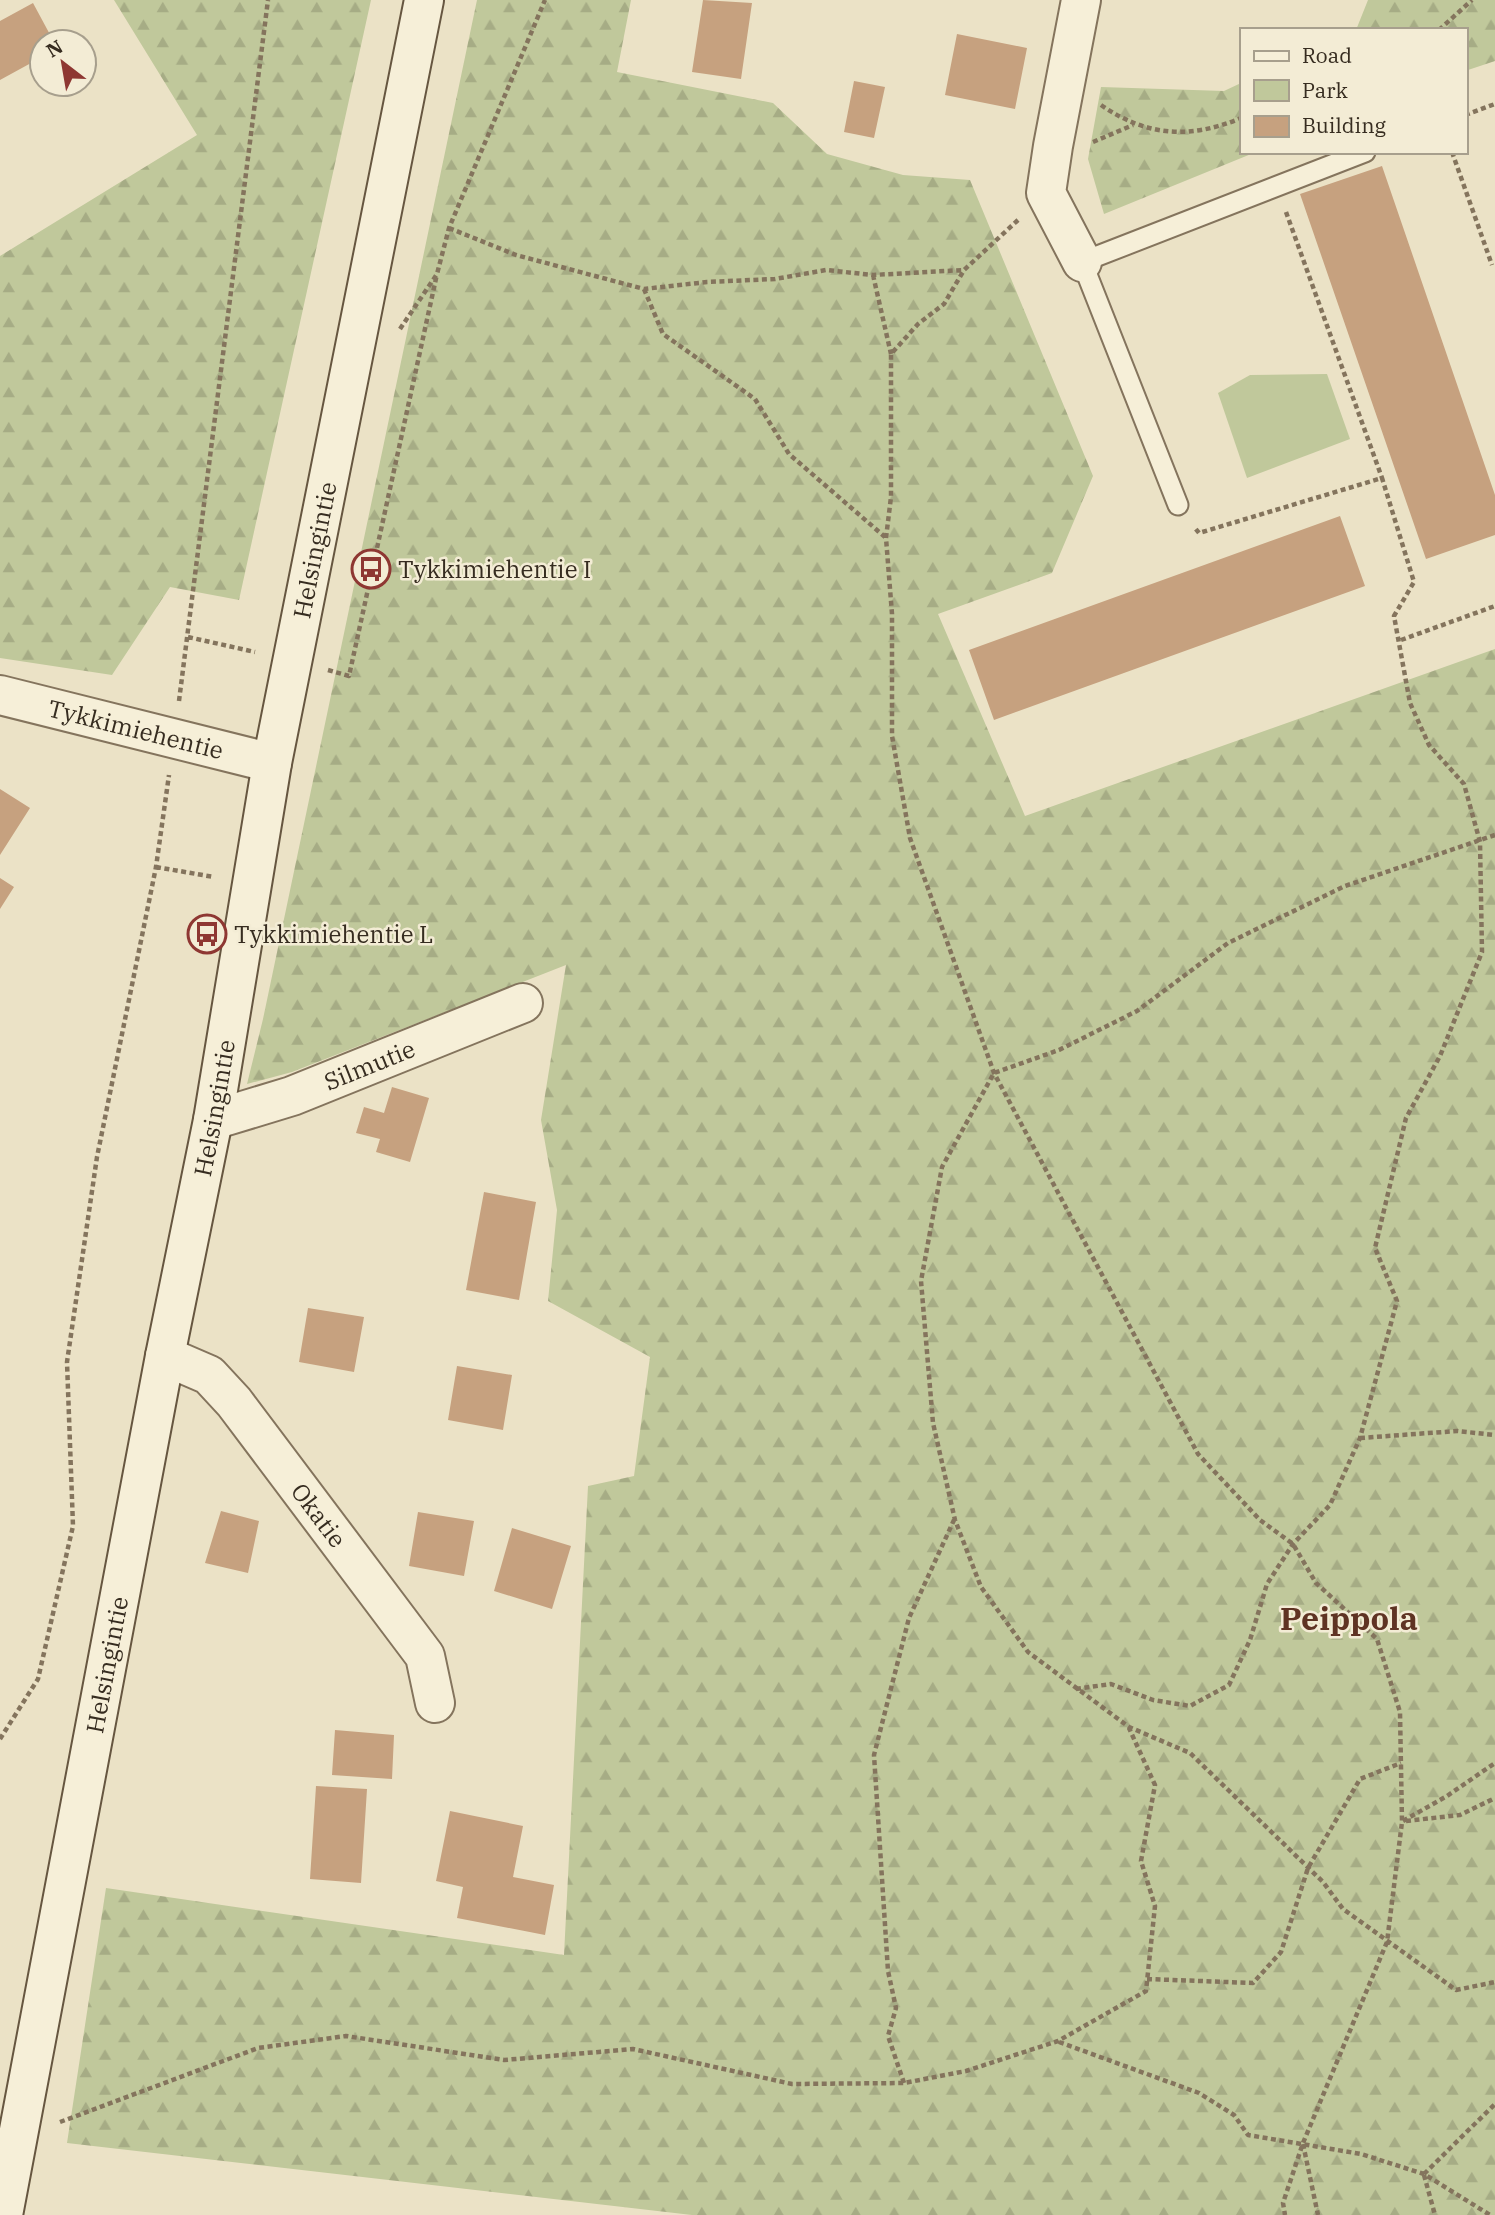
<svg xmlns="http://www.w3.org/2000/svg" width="1495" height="2215" font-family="'IBM Plex Serif',serif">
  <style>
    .green { fill: #c0c89b }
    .forest { fill: url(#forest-firs) }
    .building { fill: #c6a17f }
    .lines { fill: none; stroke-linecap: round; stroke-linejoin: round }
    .lane-casing { stroke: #84745d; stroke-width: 23 }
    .street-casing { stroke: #84745d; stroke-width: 42 }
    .secondary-casing { stroke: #665640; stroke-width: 42 }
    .path { stroke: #84745d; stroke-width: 4.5; stroke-dasharray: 5 3.5; stroke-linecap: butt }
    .lane { stroke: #f6efd8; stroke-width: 19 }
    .street { stroke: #f6efd8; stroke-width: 38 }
    .secondary { stroke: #f6efd8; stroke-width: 38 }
    .labels { text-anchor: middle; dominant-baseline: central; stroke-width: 5; stroke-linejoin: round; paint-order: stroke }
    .street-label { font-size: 24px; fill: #362c20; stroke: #f3ecd5 }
    .poi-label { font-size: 24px; fill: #362c20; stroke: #f3ecd5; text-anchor: start }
    .district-label { font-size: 32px; font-weight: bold; fill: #5f3323; stroke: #f3ecd5 }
  </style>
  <defs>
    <pattern id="forest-firs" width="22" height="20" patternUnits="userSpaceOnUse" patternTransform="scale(1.75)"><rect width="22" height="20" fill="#c0c89b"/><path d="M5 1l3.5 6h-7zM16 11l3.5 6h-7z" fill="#a6ac85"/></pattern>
  </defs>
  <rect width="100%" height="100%" fill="#ebe2c6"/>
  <path class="green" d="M1327,374L1350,439L1247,478L1218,393L1250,375Z"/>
  <path class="forest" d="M114,0H371L239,600L170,587L112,675L0,658V256L197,135Z
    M477,0H631L617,72L773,103L827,154L903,175L970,180L1093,476L1052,573L938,614L1025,816L1495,649V2215H692L67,2143L106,1888L564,1955L588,1486L634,1476L650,1357L548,1301L557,1210L541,1120L566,965L292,1072L247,1084L263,1019Z
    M1368,0H1495V61L1465,71V30H1356Z
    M1241,83V152H1256L1104,214L1088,159L1101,87L1224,91Z"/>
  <path class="building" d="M703,0L752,3L741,79L692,72Z
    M33,3L54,42H42V57L0,80V21Z
    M957,34L1027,48L1015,109L945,95Z
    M854,81L885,87L874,138L844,132Z
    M1382,166L1495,495V535L1426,559L1300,194Z
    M1340,516L1365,586L994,720L969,650Z
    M0,789L30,808L0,855Z
    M0,878L14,887L0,909Z
    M202,926L208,927L205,942L199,941Z
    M392,1087L429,1098L410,1162L376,1152L380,1139L356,1133L364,1107L384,1113Z
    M484,1192L536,1202L519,1300L466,1290Z
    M308,1308L364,1317L354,1372L299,1362Z
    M457,1366L512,1375L503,1430L448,1420Z
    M221,1511L259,1521L248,1573L205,1563Z
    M418,1512L474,1521L464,1576L409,1566Z
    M512,1528L571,1546L552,1609L494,1591Z
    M335,1730L394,1735L392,1779L332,1775Z
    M316,1786L367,1789L361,1883L310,1879Z
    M450,1811L523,1826L513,1877L554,1885L545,1935L457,1918L463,1887L436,1881Z"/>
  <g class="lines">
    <defs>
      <path id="lane" d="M1178,505L1082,262L1365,152"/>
      <g id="street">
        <path d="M1081,0L1053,146L1046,193L1082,262"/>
        <path id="s1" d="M0,695L272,763"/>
        <path id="s2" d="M213,1120L292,1096L523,1003"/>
        <path id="s3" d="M165,1356L209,1375L234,1402L425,1656L435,1703"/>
      </g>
      <g id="secondary">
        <path id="s4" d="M3,2215L165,1356L213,1120L272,763L424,0"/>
      </g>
    </defs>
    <use href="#lane" class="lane-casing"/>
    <use href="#street" class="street-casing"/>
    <use href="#secondary" class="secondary-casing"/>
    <path class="path" d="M1439,30L1472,0
      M1101,105C1147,137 1191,139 1241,118
      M1465,115L1495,104
      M1093,142L1133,125
      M1452,152L1492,265
      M1286,212L1382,478
      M1018,220L964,270L944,304L918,324L891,354V497L886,538L892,614V736L910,838L994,1073L1198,1454L1260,1520L1293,1544L1316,1583L1377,1639L1400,1712L1402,1822L1387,1942L1303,2143L1283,2203L1285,2215
      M449,228L516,255L644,289L707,282L775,279L826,270L873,275L964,270
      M873,275L891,354
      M644,289L663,334L755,399L789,454L885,537
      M400,329L437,274L449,228L545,0
      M188,637L255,652
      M1401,640L1495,606
      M328,670L349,676L437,274
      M179,701L268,0
      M1495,835L1345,886L1228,943L1137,1011L1059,1050L994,1073L942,1167L921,1281L933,1423L955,1520L981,1587L1028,1652L1129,1727L1190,1753L1323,1882L1343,1909L1456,1990L1495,1982
      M156,867L214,877
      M1360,1438L1457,1431L1495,1435
      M1076,1689L1111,1684L1153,1700L1190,1706L1229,1685L1250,1640L1267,1584L1293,1544L1330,1505L1360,1438L1397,1301L1375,1248L1406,1118L1440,1056L1482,952L1480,842L1464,784L1429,745L1410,703L1394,616L1414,582L1382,478L1199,533L1195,528
      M0,1739L38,1679L73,1526L67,1362L97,1157L156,867L169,775
      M1403,1821L1447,1796L1495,1763
      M1406,1821L1460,1815L1495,1798
      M1147,1979L1253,1983L1281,1952L1308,1868L1360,1779L1401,1763
      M1059,2042L1199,2093L1234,2115L1248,2135L1361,2154L1424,2174L1490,2215
      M904,2083L888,2036L896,2008L888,1971L874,1755L909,1618L954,1520
      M60,2122L258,2048L346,2036L504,2060L633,2049L792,2084L904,2083L966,2071L1058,2041L1146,1991L1155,1906L1141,1861L1155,1785L1129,1728
      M1303,2144L1318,2215
      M1424,2174L1495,2104
      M1424,2175L1435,2215"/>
    <use href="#lane" class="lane"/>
    <use href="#street" class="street"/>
    <use href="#secondary" class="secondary"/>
  </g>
  <defs>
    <symbol id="bus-ring" viewBox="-11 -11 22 22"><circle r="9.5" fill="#f3ecd5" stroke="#8e3732" stroke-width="1.5"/><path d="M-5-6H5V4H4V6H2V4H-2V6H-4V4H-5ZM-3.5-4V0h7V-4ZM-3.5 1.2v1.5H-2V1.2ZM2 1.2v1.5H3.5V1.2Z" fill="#8e3732"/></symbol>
  </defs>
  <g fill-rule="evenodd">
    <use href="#bus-ring" x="349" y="547" width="44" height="44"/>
    <use href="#bus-ring" x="185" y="912" width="44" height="44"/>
  </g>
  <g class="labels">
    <g class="street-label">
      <text stroke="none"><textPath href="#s4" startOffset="1694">Helsingintie</textPath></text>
      <text stroke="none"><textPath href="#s1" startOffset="140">Tykkimiehentie</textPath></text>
      <text stroke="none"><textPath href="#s2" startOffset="166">Silmutie</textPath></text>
      <text stroke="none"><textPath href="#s4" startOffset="1127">Helsingintie</textPath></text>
      <text stroke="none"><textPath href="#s3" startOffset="226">Okatie</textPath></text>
      <text stroke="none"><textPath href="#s4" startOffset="560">Helsingintie</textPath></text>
    </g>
    <g class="poi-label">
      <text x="398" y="569">Tykkimiehentie I</text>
      <text x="234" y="934">Tykkimiehentie L</text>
    </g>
    <g class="district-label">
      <text x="1349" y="1618">Peippola</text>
    </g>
  </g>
  <rect x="1240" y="28" width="228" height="126" fill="#f3ecd5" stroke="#a79f8d" stroke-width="2"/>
  <rect x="1254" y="51" width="35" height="10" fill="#f6efd8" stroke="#a79f8d" stroke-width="2"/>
  <text x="1302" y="63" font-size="21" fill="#362c20">Road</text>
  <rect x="1254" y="80" width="35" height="21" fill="#c0c89b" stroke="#a79f8d" stroke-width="2"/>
  <text x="1302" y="98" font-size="21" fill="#362c20">Park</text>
  <rect x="1254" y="116" width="35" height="21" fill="#c6a17f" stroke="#a79f8d" stroke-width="2"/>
  <text x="1302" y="133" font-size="21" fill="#362c20">Building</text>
  <g transform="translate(63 63) rotate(329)"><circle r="33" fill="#f3ecd5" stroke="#a79f8d" stroke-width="2"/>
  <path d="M0-5L12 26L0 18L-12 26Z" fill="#8e3732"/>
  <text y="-10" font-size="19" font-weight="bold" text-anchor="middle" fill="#362c20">N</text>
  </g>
</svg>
